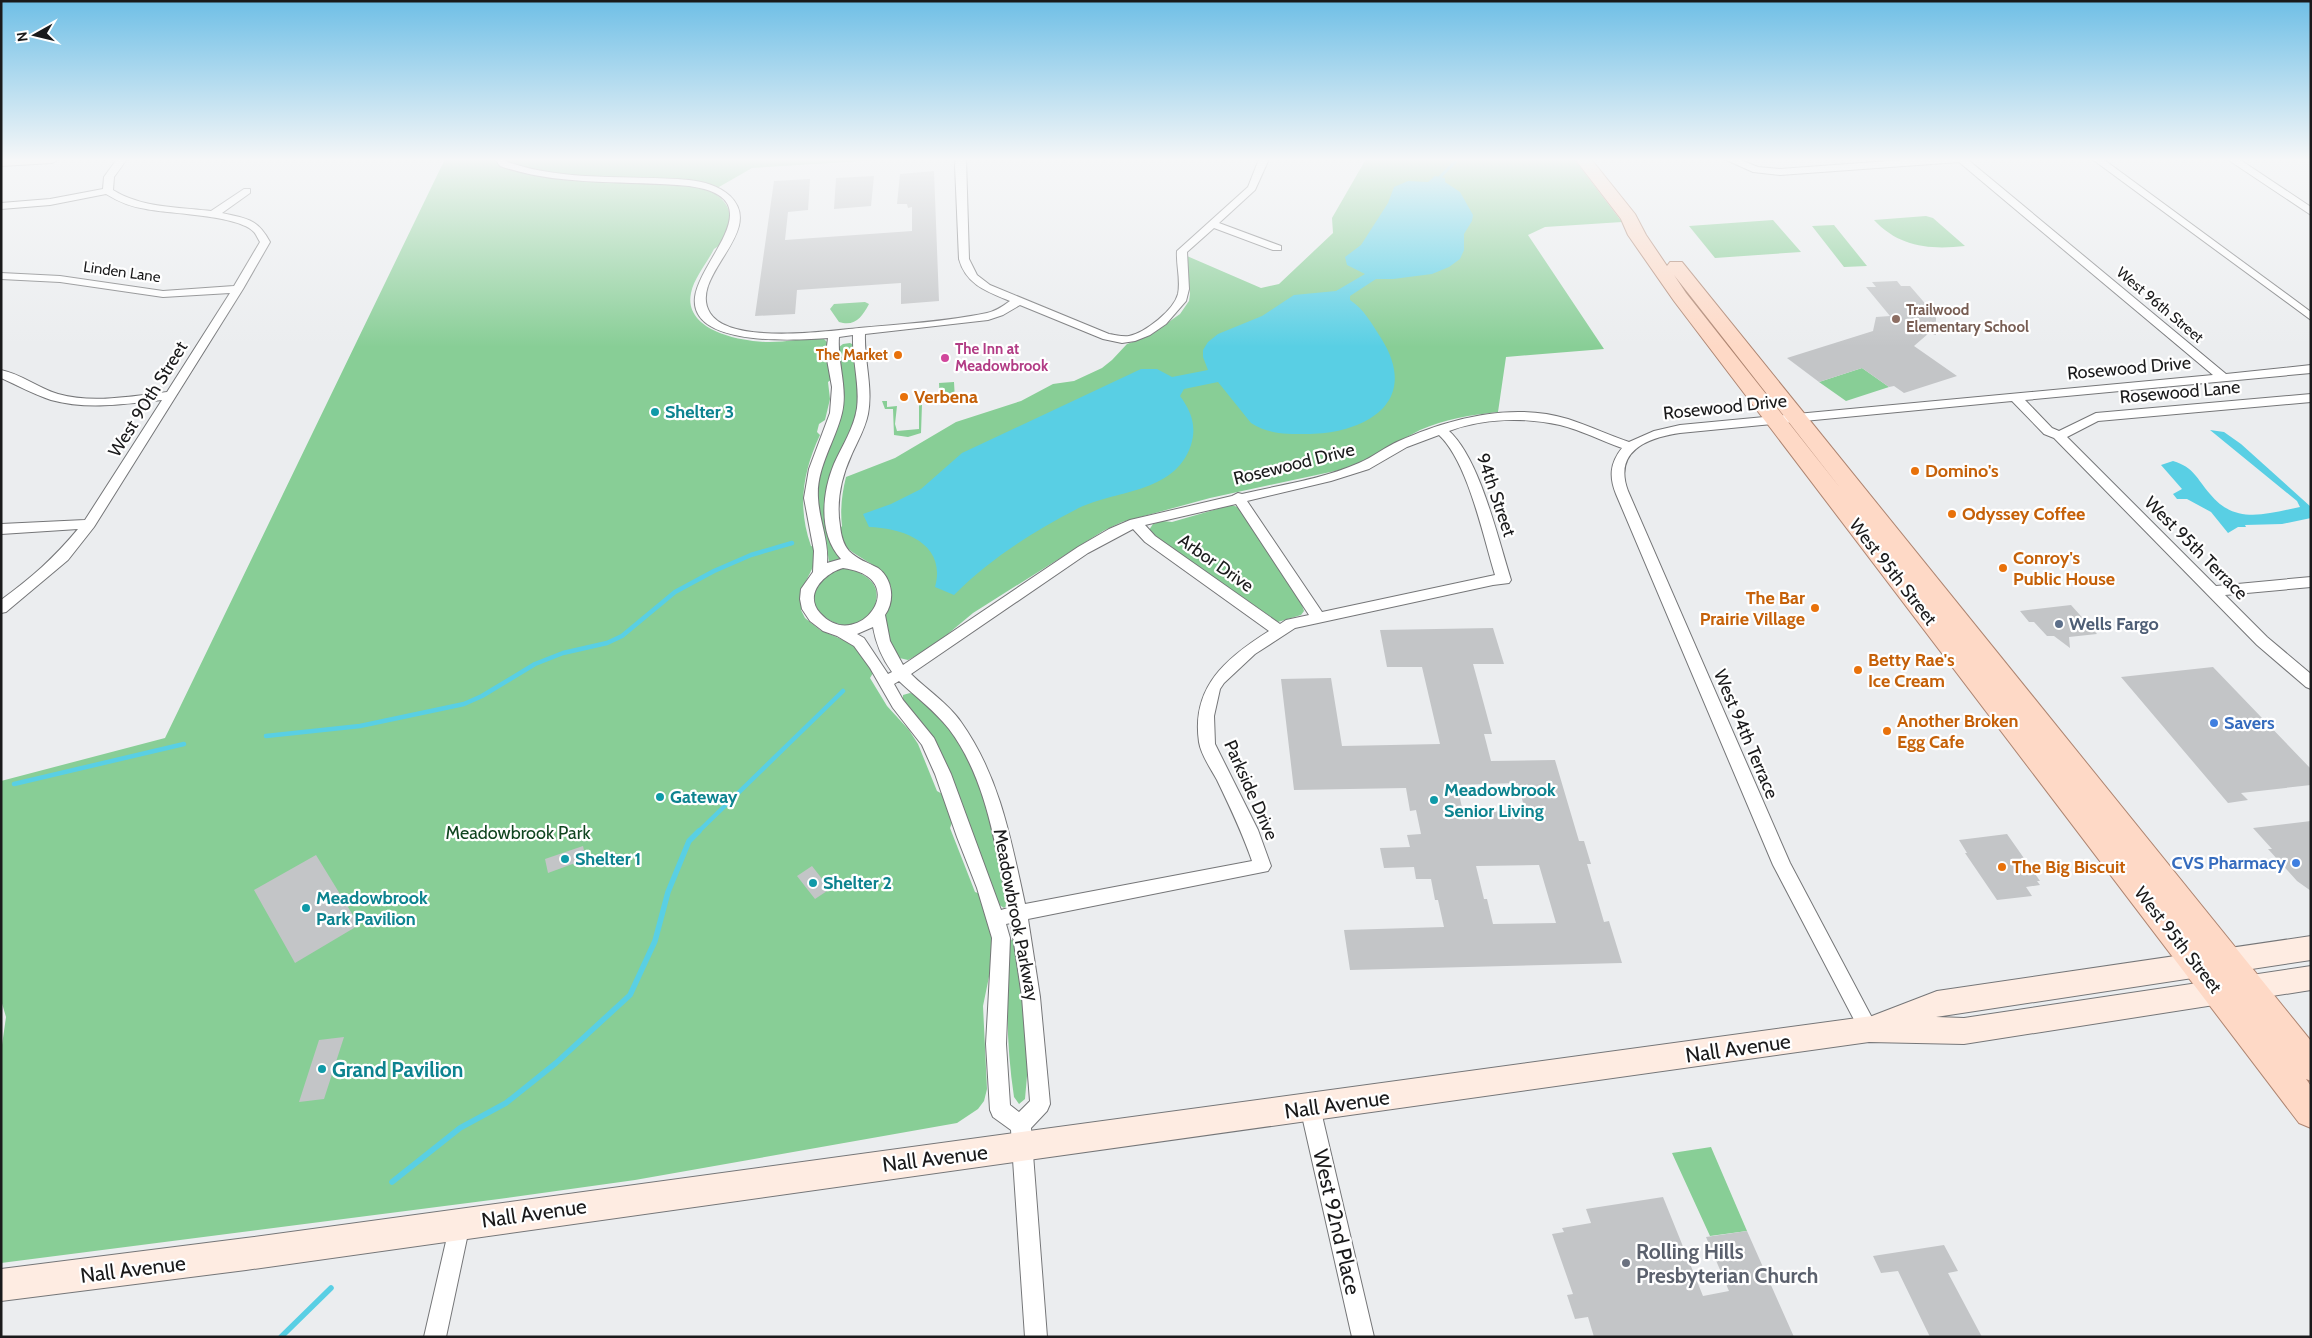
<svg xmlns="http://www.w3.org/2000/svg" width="2312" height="1338" font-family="Cabin,sans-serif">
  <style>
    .green { fill: #88ce96 }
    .water { fill: #59cfe4 }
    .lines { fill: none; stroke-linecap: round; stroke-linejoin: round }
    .stream-far2 { stroke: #59cfe4; stroke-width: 3 }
    .stream-far1 { stroke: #59cfe4; stroke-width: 4.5 }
    .stream { stroke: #59cfe4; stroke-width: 5.5 }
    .building { fill: #c3c5c7; fill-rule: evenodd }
    .minor-casing { stroke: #757678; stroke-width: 2 }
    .secondary-casing { stroke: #757678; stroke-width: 2 }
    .primary-casing { stroke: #ae8571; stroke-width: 2 }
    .minor { fill: #fff; fill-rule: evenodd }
    .secondary { fill: #feece2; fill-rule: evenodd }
    .primary { fill: #fed9c6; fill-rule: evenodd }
    .education-dot { fill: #8d6e63; stroke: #fff; stroke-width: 2 }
    .food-dot { fill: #e8710a; stroke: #fff; stroke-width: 2 }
    .hotel-dot { fill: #d1479c; stroke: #fff; stroke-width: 2 }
    .culture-dot { fill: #0f9aa8; stroke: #fff; stroke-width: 2 }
    .service-dot { fill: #5c6f8a; stroke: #fff; stroke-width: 2 }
    .shop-dot { fill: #3f7fe0; stroke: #fff; stroke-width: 2 }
    .worship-dot { fill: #6b7280; stroke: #fff; stroke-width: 2 }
    .labels { text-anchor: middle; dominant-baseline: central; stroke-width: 4.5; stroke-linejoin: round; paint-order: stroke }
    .far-street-label { font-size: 15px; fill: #1a1a1b; stroke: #fff }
    .far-education-label { font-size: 15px; font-weight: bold; fill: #785e54; stroke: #fff; text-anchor: start }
    .far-hotel-label { font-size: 15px; font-weight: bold; fill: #b23c85; stroke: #fff; text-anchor: start }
    .far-food-label { font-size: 15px; font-weight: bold; fill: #c56008; stroke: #fff; text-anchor: end }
    .street-label { font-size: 18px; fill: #1a1a1b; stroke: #fff }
    .food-label { font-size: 18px; font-weight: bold; fill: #c56008; stroke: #fff; text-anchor: start }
    .culture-label { font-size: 18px; font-weight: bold; fill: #0d838f; stroke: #fff; text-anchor: start }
    .service-label { font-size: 18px; font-weight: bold; fill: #4e5e75; stroke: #fff; text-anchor: start }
    .shop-label { font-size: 18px; font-weight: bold; fill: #366cbe; stroke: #fff; text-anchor: start }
    .park-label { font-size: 18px; fill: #104520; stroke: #fff }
    .near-street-label { font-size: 21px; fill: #1a1a1b; stroke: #fff }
    .near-culture-label { font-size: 21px; font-weight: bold; fill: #0d838f; stroke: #fff; text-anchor: start }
    .near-worship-label { font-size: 21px; font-weight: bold; fill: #5b616d; stroke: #fff; text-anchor: start }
  </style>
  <rect width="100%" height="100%" fill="#ebedef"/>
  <path class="green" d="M445,159H895L752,168L712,191C737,209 731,220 720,245L714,249C707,263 694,278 691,293C683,331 742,342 769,342C787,342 804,338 823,338L827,342V361L832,379L828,382L830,399L825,420L819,424L817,432L820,435C803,471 797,507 811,546L815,547L816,561L801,591V610L805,618L820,630L855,645L873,673L870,678L887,706L909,730L918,744L937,791L944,795L953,820L950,828L975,892L983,895L992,936L991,967L983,1006L987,1089L984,1101L978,1109L957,1123L635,1180L499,1199L1,1263V1052L6,1017L1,1000V781L165,738Z
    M1366,159H1574L1622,222L1545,227L1528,235L1604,349L1506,357L1498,412C1471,415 1445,419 1420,430C1396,442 1374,458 1349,468L1210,498L1122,522L1103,531L973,613L931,648L908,660L895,657C892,648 884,633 884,624C886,609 896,598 889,582C879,559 843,558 838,531L842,526C840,509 842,493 846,477L895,458L956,422L1021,401L1053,384L1074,381L1102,368L1112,360L1127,344L1149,336L1180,314L1189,301L1190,294L1187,256L1261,288L1279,284L1333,233L1332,218Z
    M1926,216L1933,218L1965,246C1930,250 1899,247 1874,220Z
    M1773,220L1801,252L1715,258L1689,226Z
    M1834,225L1867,266L1844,267L1812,226Z
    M865,302L869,304C862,317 855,327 839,322L830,309L834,304Z
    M850,343L854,345L859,387L858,407L848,441L831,543L840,559L829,562L827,548L818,513V478L824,457L839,347L843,344Z
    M1862,368L1889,387L1846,401L1819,382Z
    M954,382L955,400L940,401L939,383Z
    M882,401H887V407L897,406L895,424L897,431L919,429V405L922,404L921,433L908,437L894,435L893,409H885Z
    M1231,505L1238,507L1302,605L1304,611L1301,615L1278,622L1159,539L1149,530L1153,524L1163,521L1172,522Z
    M842,566C872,576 886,586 870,618C863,621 855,627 848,626C829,624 807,609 816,588C818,585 819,580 822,578C827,573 836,570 842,566Z
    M910,693L917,695C929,707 946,719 955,733C986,781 998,848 1009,903L1004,908L998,904L934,740L903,699V695Z
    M1010,939L1017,942L1029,1053L1025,1099L1019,1104L1014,1097C1006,1044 1006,993 1010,939Z
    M1711,1147L1747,1231L1710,1236L1672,1153Z"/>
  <path class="water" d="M1435,176L1445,178V182L1460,192L1473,215L1472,221L1464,234V250L1460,259L1449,267L1432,274L1393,279H1376L1350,296V300C1364,309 1372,324 1381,338C1422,403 1364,434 1306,434C1286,434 1268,434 1251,423L1218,382L1184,389L1180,396C1191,411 1197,426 1191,445C1174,495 1114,489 1075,510C1031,533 990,559 954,595L935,587C947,544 904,528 869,527L863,514L891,504L921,489L962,453L1141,369H1157L1172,377L1208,370L1203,357V350L1208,342L1218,334L1262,316L1294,295L1336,291L1365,274L1347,265L1345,257L1361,245L1388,203L1394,187L1408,181L1428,182Z
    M2210,430L2224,432L2241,444L2311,507V518L2282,524L2245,525L2246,527H2238L2228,533L2211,512L2187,499H2177L2173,494L2182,489L2161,465L2173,461C2195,468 2196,478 2210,494C2235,525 2266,514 2300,507L2297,501Z"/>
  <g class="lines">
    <path class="stream-far2" d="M1440,177L1458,159"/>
    <path class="stream-far1" d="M266,736L360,726L464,704L482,696L535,664L563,653L607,643L622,636L675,592L714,571L751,555L792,543
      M14,784L184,744
      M698,832L843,691"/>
    <path class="stream" d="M392,1182L460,1128L506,1103L556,1063L630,995L655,941L668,892L689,841L699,831
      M281,1337L331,1288"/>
  </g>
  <path class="building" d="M934,171L939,301L901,304V283L797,290L795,314L755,316L774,181L810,179L808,210L788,212L785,240L912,231V207L908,208L907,204H897L900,174Z
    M874,176L871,206L834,209L836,178Z
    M1897,281L1901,286H1910L1936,316V335L1929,333L1914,346L1957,376L1904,393L1894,386L1889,387L1862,368L1819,382L1787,358L1873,331L1876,317L1890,316L1866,287H1876L1872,282Z
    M2071,605L2097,634L2069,637L2070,648L2054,636H2047L2034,622H2029L2020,611Z
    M1493,628L1504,664H1473L1492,734H1484L1491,761L1555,760L1579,841H1584L1591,864H1587L1604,922L1609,921L1622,963L1350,970L1344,930L1444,927L1438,900H1435L1431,879H1416L1414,867L1384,868L1380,848L1410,847L1407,835L1421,834L1416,810L1410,811L1406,788L1294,790L1281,679L1331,678L1342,746L1440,744L1422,667H1387L1380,630ZM1518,783L1525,811L1463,812L1457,785ZM1539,865L1556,923L1493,924L1487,899H1484L1476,866Z
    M2213,667L2311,769V785L2241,793L2248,800L2228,803L2121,677Z
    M2311,821V891L2297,881L2268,849H2272L2253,828Z
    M2007,834L2040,881H2037L2040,885L2026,887L2032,896L1997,900L1965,853H1967L1959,840Z
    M583,846L586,859L548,873L545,859Z
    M316,855L359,925L295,963L254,890Z
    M812,866L830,889L815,899L797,876Z
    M344,1037L324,1099L299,1102L319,1040Z
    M1663,1197L1703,1296L1729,1291L1706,1237L1747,1231L1794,1337H1594L1588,1317L1575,1319L1567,1295L1573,1294L1552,1234L1564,1232L1562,1228L1591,1223L1586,1209Z
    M1944,1245L1958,1271L1948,1273L1982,1337H1930L1898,1271L1881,1273L1873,1256Z"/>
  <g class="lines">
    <defs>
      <path id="minor" d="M117,159H127L114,177L113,190C142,208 177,207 211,211L244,189H250V193L222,213C247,219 257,218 270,242L243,289L94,527L68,560L6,612L1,613V600C31,578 54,558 78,529L1,534V524L85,520L162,400C125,404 87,410 51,400C33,394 17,385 1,378V370C21,374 38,388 58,394C93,404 132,396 167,392L230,293L163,297L60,282L1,279V273L60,276L163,291L234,286L260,242C258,239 256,234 254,232C239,215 170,214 146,209C131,207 119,202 106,194L50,205L1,209V203L50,199L103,189L104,177Z
        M495,159H505L507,162C565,182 628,175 689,180C704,182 718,185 730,196C767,232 687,276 710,313C730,345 828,331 859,328C901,324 945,322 987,313C996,311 1003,306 1010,301C988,292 966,285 959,259L955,165L956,159H966L969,259L977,275L990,285L1109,334C1116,335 1123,337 1129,336C1145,333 1174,310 1178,294C1181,280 1176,265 1177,251L1248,187L1259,159H1269L1255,190L1219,223L1281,246V250H1273L1214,228L1187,252L1189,289L1186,301L1166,324L1150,335L1135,341L1122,343L1103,339L1020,305L1003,315L988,320L865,334C864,361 873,387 868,414C865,429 857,442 851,456C841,478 836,502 840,526C841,535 843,544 849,551C858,560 867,562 878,568C893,579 895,601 885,615L890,641L903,665L1078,547L1109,529L1130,520L1232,496L1238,493L1242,494C1280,485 1323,479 1359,463C1373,457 1385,447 1399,441C1450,418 1513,402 1568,419C1589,426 1609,435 1629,442L1654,431L1680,425L2213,375L1959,162L1780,175L1753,172L1724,159H1738L1758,167L1780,169L1916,159H1967L2226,374L2311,365V373L2025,400L2052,428L2059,431L2096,413L2311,394V402L2098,421L2067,437L2216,586L2311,577V587L2225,595L2267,637L2311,674V689L2306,687L2257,645L2054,438L2044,434L2012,401L1680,433C1647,438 1613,451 1628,491L1790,863L1878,1029L1876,1035L1869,1038L1862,1035L1773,865L1616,494C1609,477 1610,463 1622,448C1602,441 1581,430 1560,425C1525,417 1483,418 1449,431C1480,459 1498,539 1511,580L1509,583L1493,585L1295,628L1255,654L1224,683L1220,689L1214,716L1215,744L1258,830L1271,866L1268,871L1028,919L1040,997L1050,1104L1047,1111L1031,1128L1047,1337H1025L1011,1130L993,1117L990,1110L986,1044L992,938L977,888L957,837L935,774L922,745L893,708L870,668L854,646L837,636L823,631L810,621L802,609L800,599L801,589L813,572L814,551L804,498L809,469L830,413L832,387L826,354L828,338C799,340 689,348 695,297C700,258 775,198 689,186C625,180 561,187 500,166ZM853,335C852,360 860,384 857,408C854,428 842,446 834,464C822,493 818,534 841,559L827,563C829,541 819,520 818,498C816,468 835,442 842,413C848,388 837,362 839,337ZM1439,435C1468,462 1483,536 1495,575L1322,612L1247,501L1331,481L1369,469L1407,447ZM1236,504L1309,615L1286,620L1280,624L1155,536L1145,525ZM1133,529L1145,542L1269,631C1226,658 1191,687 1199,742C1201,755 1211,769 1217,780C1230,807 1242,832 1252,861L1025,904C1011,840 1000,777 961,722C948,703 927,690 911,674L1088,553ZM843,568C916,578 857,655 820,613C803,594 825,573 843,568ZM873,627C876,644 882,658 892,672L888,674L864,638L857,634ZM899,681C916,697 935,711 949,729C987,779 996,849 1008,908L1001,910L951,774L934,738L903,700L894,684ZM1011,923L1022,997L1030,1101L1019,1112L1010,1105L1006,1044L1010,938L1006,924Z
        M2092,159H2103L2311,312V320Z
        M2227,159H2239L2311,207V215Z
        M1310,1097L1317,1100L1320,1107L1374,1337H1352L1300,1107L1303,1100Z
        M460,1214L467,1217L470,1224L446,1337H424L450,1224L453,1217Z"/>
      <path id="secondary" d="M1,159H59L52,163L1,166Z
        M2311,936V960L1936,1017L1964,1018L2311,966V990L1964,1044L1869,1042L246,1270L1,1301V1269L246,1238L1872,1016L1937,991Z"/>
      <path id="primary" d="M1575,159H1591L1635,214L1646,235L1667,266L1670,262H1682L2311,1041V1081L2306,1079L2311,1086V1128L2299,1123L1674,301L1628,235L1621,219ZM1674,275L1841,489L1686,293Z"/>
    </defs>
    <use href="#minor" class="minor-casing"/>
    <use href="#secondary" class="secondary-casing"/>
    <use href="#primary" class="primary-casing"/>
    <use href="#minor" class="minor"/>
    <use href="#secondary" class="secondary"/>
    <use href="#primary" class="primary"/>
  </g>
  <linearGradient id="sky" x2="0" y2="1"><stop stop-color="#6fbfe6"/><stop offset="0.46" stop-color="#f6f7f8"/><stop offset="1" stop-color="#f6f7f8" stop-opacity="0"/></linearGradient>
  <rect width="2312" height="347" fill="url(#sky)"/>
  <circle class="education-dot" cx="1896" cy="319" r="5"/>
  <g class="food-dot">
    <circle cx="898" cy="355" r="5"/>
    <circle cx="904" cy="397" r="5"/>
    <circle cx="1915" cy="471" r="5"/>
    <circle cx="1952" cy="514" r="5"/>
    <circle cx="2003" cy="568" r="5"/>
    <circle cx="1815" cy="608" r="5"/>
    <circle cx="1858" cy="670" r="5"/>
    <circle cx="1887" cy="731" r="5"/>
    <circle cx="2002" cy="867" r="5"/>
  </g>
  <circle class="hotel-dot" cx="945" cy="358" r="5"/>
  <g class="culture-dot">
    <circle cx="655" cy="412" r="5"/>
    <circle cx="660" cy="797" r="5"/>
    <circle cx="1434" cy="800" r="5"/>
    <circle cx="565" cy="859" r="5"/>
    <circle cx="813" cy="883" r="5"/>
    <circle cx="306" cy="908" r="5"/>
    <circle cx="322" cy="1069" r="5"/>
  </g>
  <circle class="service-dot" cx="2059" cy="624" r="5"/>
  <g class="shop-dot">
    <circle cx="2214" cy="723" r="5"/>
    <circle cx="2296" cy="863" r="5"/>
  </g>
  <circle class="worship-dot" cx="1626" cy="1263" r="5"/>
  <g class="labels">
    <g class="far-street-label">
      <text transform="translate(122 272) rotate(8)">Linden Lane</text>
      <text transform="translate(2160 305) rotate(40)">West 96th Street</text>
    </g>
    <g class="far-education-label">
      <text x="1906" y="310">Trailwood<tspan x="1906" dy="17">Elementary School</tspan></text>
    </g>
    <g class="far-hotel-label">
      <text x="955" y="349">The Inn at<tspan x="955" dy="17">Meadowbrook</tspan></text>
    </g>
    <g class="far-food-label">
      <text x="888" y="355">The Market</text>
    </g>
    <g class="street-label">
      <text transform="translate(2129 368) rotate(-5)">Rosewood Drive</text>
      <text transform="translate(2180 392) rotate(-5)">Rosewood Lane</text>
      <text transform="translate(148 399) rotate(-58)">West 90th Street</text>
      <text transform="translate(1725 407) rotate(-6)">Rosewood Drive</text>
      <text transform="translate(1294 464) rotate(-14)">Rosewood Drive</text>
      <text transform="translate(1496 495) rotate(71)">94th Street</text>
      <text transform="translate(2196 548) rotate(45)">West 95th Terrace</text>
      <text transform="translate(1216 563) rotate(35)">Arbor Drive</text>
      <text transform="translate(1893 572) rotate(52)">West 95th Street</text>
      <text transform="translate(1746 734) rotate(67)">West 94th Terrace</text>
      <text transform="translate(1251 790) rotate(66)">Parkside Drive</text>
      <text transform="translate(1016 915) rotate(79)">Meadowbrook Parkway</text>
      <text transform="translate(2178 940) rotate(52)">West 95th Street</text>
    </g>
    <g class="food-label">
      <text x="914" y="397">Verbena</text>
      <text x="1925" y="471">Domino's</text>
      <text x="1962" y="514">Odyssey Coffee</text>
      <text x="2013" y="558">Conroy's<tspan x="2013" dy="21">Public House</tspan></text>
      <text x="1805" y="598" text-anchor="end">The Bar<tspan x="1805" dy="21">Prairie Village</tspan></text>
      <text x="1868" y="660">Betty Rae's<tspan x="1868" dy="21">Ice Cream</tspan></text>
      <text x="1897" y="721">Another Broken<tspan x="1897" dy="21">Egg Cafe</tspan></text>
      <text x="2012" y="867">The Big Biscuit</text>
    </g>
    <g class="culture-label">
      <text x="665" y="412">Shelter 3</text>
      <text x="1444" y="790">Meadowbrook<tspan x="1444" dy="21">Senior Living</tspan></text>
      <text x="670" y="797">Gateway</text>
      <text x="575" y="859">Shelter 1</text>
      <text x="823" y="883">Shelter 2</text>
      <text x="316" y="898">Meadowbrook<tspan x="316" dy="21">Park Pavilion</tspan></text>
    </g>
    <g class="service-label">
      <text x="2069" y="624">Wells Fargo</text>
    </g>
    <g class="shop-label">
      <text x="2224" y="723">Savers</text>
      <text x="2286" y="863" text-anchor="end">CVS Pharmacy</text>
    </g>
    <g class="park-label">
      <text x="518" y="833">Meadowbrook Park</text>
    </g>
    <g class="near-street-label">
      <text transform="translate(1738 1048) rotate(-8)">Nall Avenue</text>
      <text transform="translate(1337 1104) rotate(-8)">Nall Avenue</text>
      <text transform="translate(935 1158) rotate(-7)">Nall Avenue</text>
      <text transform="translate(534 1213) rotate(-8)">Nall Avenue</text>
      <text transform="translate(1337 1222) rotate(77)">West 92nd Place</text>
      <text transform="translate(133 1269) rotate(-7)">Nall Avenue</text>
    </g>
    <g class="near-culture-label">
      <text x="332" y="1069">Grand Pavilion</text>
    </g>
    <g class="near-worship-label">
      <text x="1636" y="1251">Rolling Hills<tspan x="1636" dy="24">Presbyterian Church</tspan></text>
    </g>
  </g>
  <rect width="2312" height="1338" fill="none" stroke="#1a1a1b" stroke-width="5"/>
  <g transform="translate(35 35) rotate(262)" stroke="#ffffff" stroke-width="4" paint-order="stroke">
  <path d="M0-4L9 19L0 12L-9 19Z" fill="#1a1a1b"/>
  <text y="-8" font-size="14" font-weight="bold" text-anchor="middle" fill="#1a1a1b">N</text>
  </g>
</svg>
